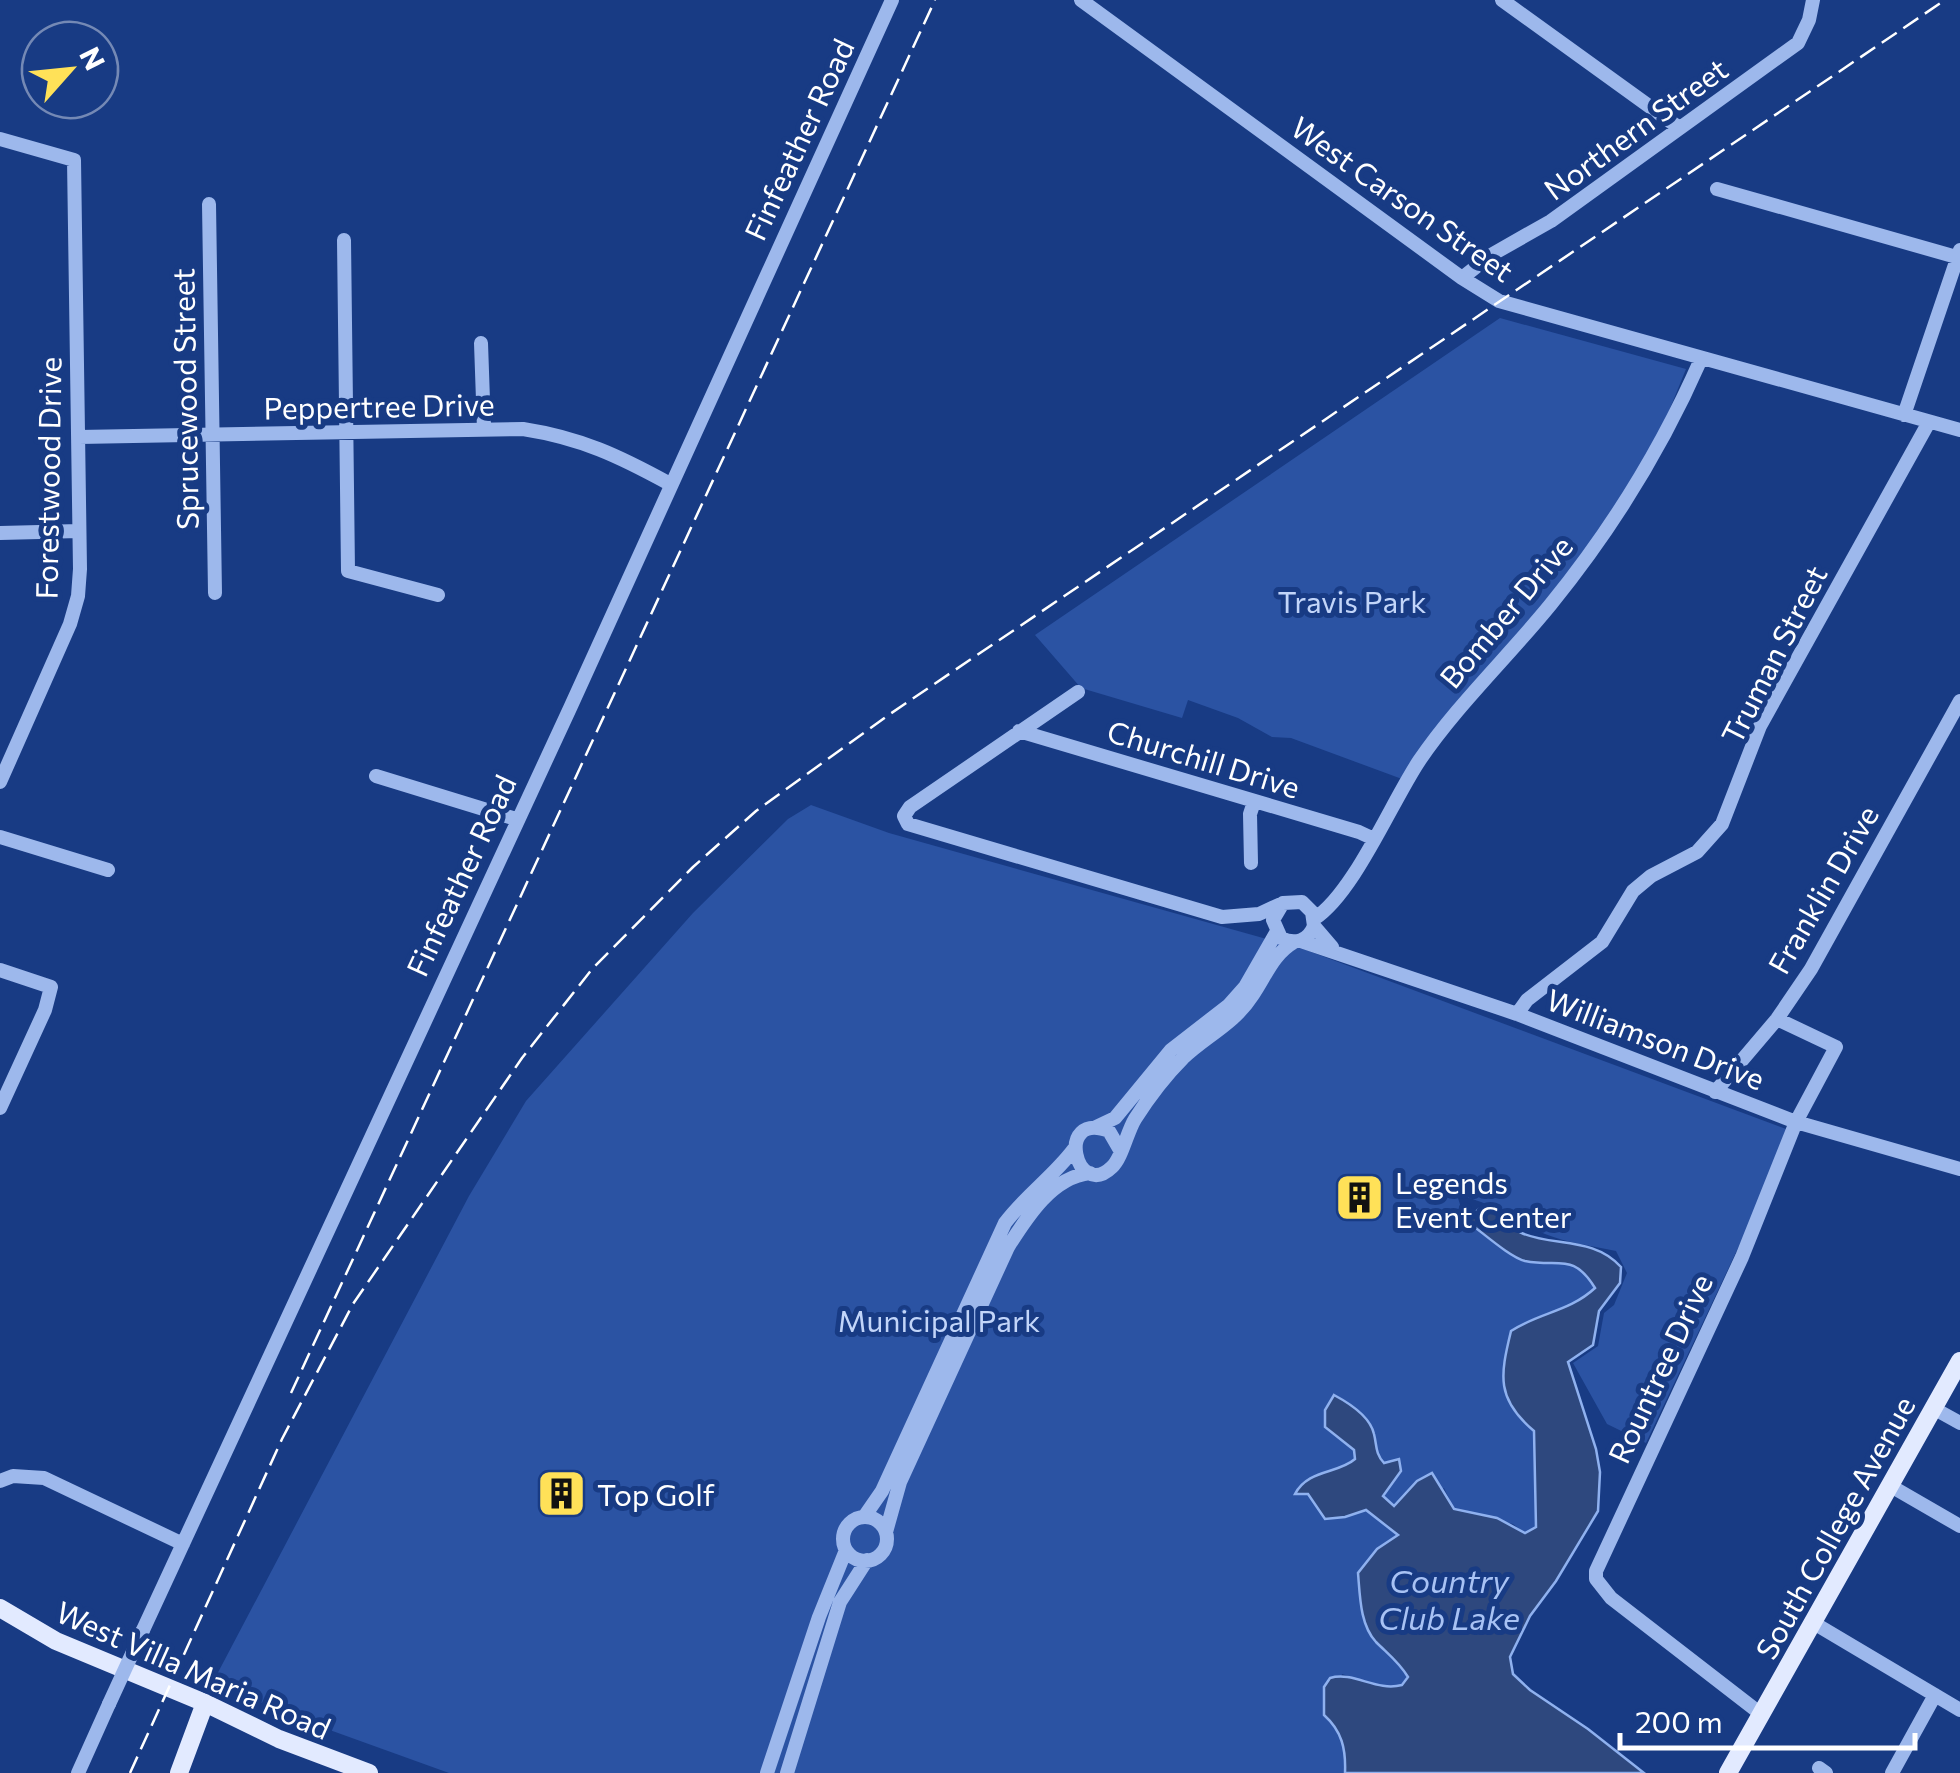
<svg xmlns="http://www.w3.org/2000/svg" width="1960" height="1773" font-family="Commissioner,sans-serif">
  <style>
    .green { fill: #2b53a3 }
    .water { fill: #2e487e; stroke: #8fb1ef; stroke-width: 2.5 }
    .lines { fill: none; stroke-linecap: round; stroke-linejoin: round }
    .minor { stroke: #9db8ec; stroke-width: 14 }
    .major { stroke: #e2eaff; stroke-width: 18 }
    .rail { stroke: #fff; stroke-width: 2.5; stroke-dasharray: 18 8; stroke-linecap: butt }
    .minor-bridge { stroke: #9db8ec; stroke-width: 14 }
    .labels { text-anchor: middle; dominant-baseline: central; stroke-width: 10; stroke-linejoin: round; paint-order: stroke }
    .street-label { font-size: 30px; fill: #fff; stroke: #183b84 }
    .park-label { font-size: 30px; fill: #c2d5f9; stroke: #183b84 }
    .poi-label { font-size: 30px; fill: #fff; stroke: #183b84; text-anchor: start }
    .water-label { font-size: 32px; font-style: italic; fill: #a8c2f4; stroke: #183b84 }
  </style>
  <rect width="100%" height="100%" fill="#183b84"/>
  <path class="green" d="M1500,318L1686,369L1658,438L1599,534L1402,779L1291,738L1272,737L1238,718L1188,700L1182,718L1081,688L1035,635Z
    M811,805L889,833L1306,950L1786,1129L1755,1212L1646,1443L1607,1424L1573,1363L1598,1346L1604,1313L1614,1305L1627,1273L1616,1251C1593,1246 1567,1243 1545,1234C1511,1220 1493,1202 1457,1195L1465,1220L1522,1261H1560L1583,1269L1595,1288C1566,1313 1542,1310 1511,1331C1501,1374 1497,1400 1534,1430L1536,1528L1526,1534L1513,1524L1454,1509L1444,1488L1387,1524L1399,1535L1377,1549L1358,1573C1360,1596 1360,1625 1376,1642C1388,1654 1399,1662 1408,1677L1402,1685L1390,1688L1342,1674L1333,1723C1344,1737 1346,1756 1345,1773H449L302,1720L213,1682L469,1196L526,1101L693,913L788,819Z"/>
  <path class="water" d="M1483,1206L1491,1207C1525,1259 1584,1226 1621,1267L1620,1283L1599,1311L1593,1345L1568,1362L1596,1449L1600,1472L1598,1511L1556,1581L1530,1616L1510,1657L1513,1674L1530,1690L1588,1729L1644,1773H1345C1346,1749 1342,1731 1324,1715V1687L1330,1678C1354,1671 1376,1692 1402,1685L1408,1677C1399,1662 1388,1654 1376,1642C1360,1625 1360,1596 1358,1573L1377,1549L1398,1535L1366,1510L1345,1517L1325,1519L1308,1494H1295C1308,1469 1338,1474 1355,1459L1354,1450L1325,1427V1410L1334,1395C1349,1403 1370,1416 1374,1434C1377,1446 1375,1453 1384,1463L1399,1459L1401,1471L1383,1496L1394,1506L1417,1481L1432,1473L1454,1509L1497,1518L1525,1533L1536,1527L1534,1431C1496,1399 1500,1376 1511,1331C1540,1312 1569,1312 1595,1288C1573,1252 1559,1268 1525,1261C1509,1257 1480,1230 1465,1220Z"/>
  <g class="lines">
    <path class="minor" d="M1081,0L1462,278L1499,301L1960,430
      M1502,0L1678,127
      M0,139L74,160L80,569L78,596L70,624L0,782
      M1717,189L1960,258
      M209,204L215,593
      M344,240L348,571L438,595
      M1462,278L1491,255L1551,221L1798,43L1809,20L1813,0
      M481,343L484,429
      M1904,415L1960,250
      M79,437L523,429C581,438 619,456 670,484
      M0,533L79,531
      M1078,692L910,807L904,816L908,824L1222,917L1259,914L1283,903
      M1019,731L1359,832L1374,839
      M376,776L516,819
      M0,837L108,870
      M1251,863L1250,814L1254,802
      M1314,919C1354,893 1391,803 1419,761C1457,705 1508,657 1551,604C1612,529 1662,448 1701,359
      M1314,926C1308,941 1295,945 1281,938L1273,920L1283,903L1302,902L1312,912L1314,926L1332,947
      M1301,941L1517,1014L1796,1122L1960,1169
      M0,970L51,987L45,1010L0,1108
      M1517,1014L1527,1000L1602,942L1633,891L1651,876L1697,852L1722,824L1760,726L1929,422
      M1715,1092L1777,1019L1811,969L1960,701
      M1096,1127L1115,1118L1171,1050L1229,1005L1245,987L1276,933
      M1120,1150L1109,1131C1054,1110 1076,1202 1112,1167C1122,1158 1127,1132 1135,1119C1149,1097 1165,1076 1183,1058C1206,1036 1234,1024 1252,996C1266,976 1272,955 1294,942
      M1933,1408L1960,1423
      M0,1481L13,1476L44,1478L183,1544
      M1889,1485L1960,1526
      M864,1517L882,1491L1005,1223C1026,1195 1054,1176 1074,1149
      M843 1539a22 22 0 1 1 44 0a22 22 0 1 1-44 0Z
      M886,1532L900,1482L1008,1247C1027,1217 1052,1177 1090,1173
      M1812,1622L1960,1710
      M143,1630L571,706L892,0
      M1761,1714L1611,1598L1596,1579V1571L1742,1257L1796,1122L1836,1047L1777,1019
      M1819,1768L1826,1773
      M78,1773L109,1704
      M767,1773L819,1617L846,1550
      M787,1773L840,1602L867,1560
      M1892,1773L1935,1695"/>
    <path class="major" d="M0,1608L56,1641L205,1703L279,1739L369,1773
      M179,1773L205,1703
      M1728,1773L1960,1361"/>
    <path class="rail" d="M291,1393L935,0
      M130,1773L282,1439L353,1304L522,1058L593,968L693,867L756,811L890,714L1945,0"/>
    <path class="minor-bridge" d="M109,1704L143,1630"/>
  </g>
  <defs>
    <symbol id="building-square" viewBox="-11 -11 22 22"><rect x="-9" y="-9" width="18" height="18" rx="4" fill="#ffe158" stroke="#183b84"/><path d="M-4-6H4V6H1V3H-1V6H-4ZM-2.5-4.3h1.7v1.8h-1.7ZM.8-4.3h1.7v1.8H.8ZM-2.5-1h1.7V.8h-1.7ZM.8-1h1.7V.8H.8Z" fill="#111"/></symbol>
  </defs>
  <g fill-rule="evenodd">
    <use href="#building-square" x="1332" y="1170" width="55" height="55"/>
    <use href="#building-square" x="534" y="1466" width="55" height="55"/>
  </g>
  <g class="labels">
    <g class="street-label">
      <text transform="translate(1635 128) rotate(-36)">Northern Street</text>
      <text transform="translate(798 139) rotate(-65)">Finfeather Road</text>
      <text transform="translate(1403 198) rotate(35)">West Carson Street</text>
      <text transform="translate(184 399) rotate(-91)">Sprucewood Street</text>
      <text transform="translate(379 405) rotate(-1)">Peppertree Drive</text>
      <text transform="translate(47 478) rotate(-89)">Forestwood Drive</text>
      <text transform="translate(1505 611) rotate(-50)">Bomber Drive</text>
      <text transform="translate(1773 654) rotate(-63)">Truman Street</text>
      <text transform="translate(1204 758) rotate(17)">Churchill Drive</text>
      <text transform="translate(460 875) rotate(-65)">Finfeather Road</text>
      <text transform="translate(1822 889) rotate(-60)">Franklin Drive</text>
      <text transform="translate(1656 1038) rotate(21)">Williamson Drive</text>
      <text transform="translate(1659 1368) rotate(-65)">Rountree Drive</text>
      <text transform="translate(1834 1527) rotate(-61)">South College Avenue</text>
      <text transform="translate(194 1669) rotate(24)">West Villa Maria Road</text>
    </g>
    <g class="park-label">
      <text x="1352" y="600">Travis Park</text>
      <text x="939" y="1319">Municipal Park</text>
    </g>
    <g class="poi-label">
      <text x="1395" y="1181">Legends<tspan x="1395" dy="34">Event Center</tspan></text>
      <text x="597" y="1493">Top Golf</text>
    </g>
    <g class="water-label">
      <text x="1449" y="1580">Country<tspan x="1449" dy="37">Club Lake</tspan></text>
    </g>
  </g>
  <g transform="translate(70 70) rotate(63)"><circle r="48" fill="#183b84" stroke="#7489b5" stroke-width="2.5"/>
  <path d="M0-8L18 38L0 25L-18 38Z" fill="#ffe158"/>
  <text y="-15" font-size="28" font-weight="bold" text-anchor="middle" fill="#ffffff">N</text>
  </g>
  <path d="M1620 1733v15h295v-15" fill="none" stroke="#ffffff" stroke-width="5"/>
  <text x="1635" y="1733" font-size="30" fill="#ffffff" stroke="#183b84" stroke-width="8" paint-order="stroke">200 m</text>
</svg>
